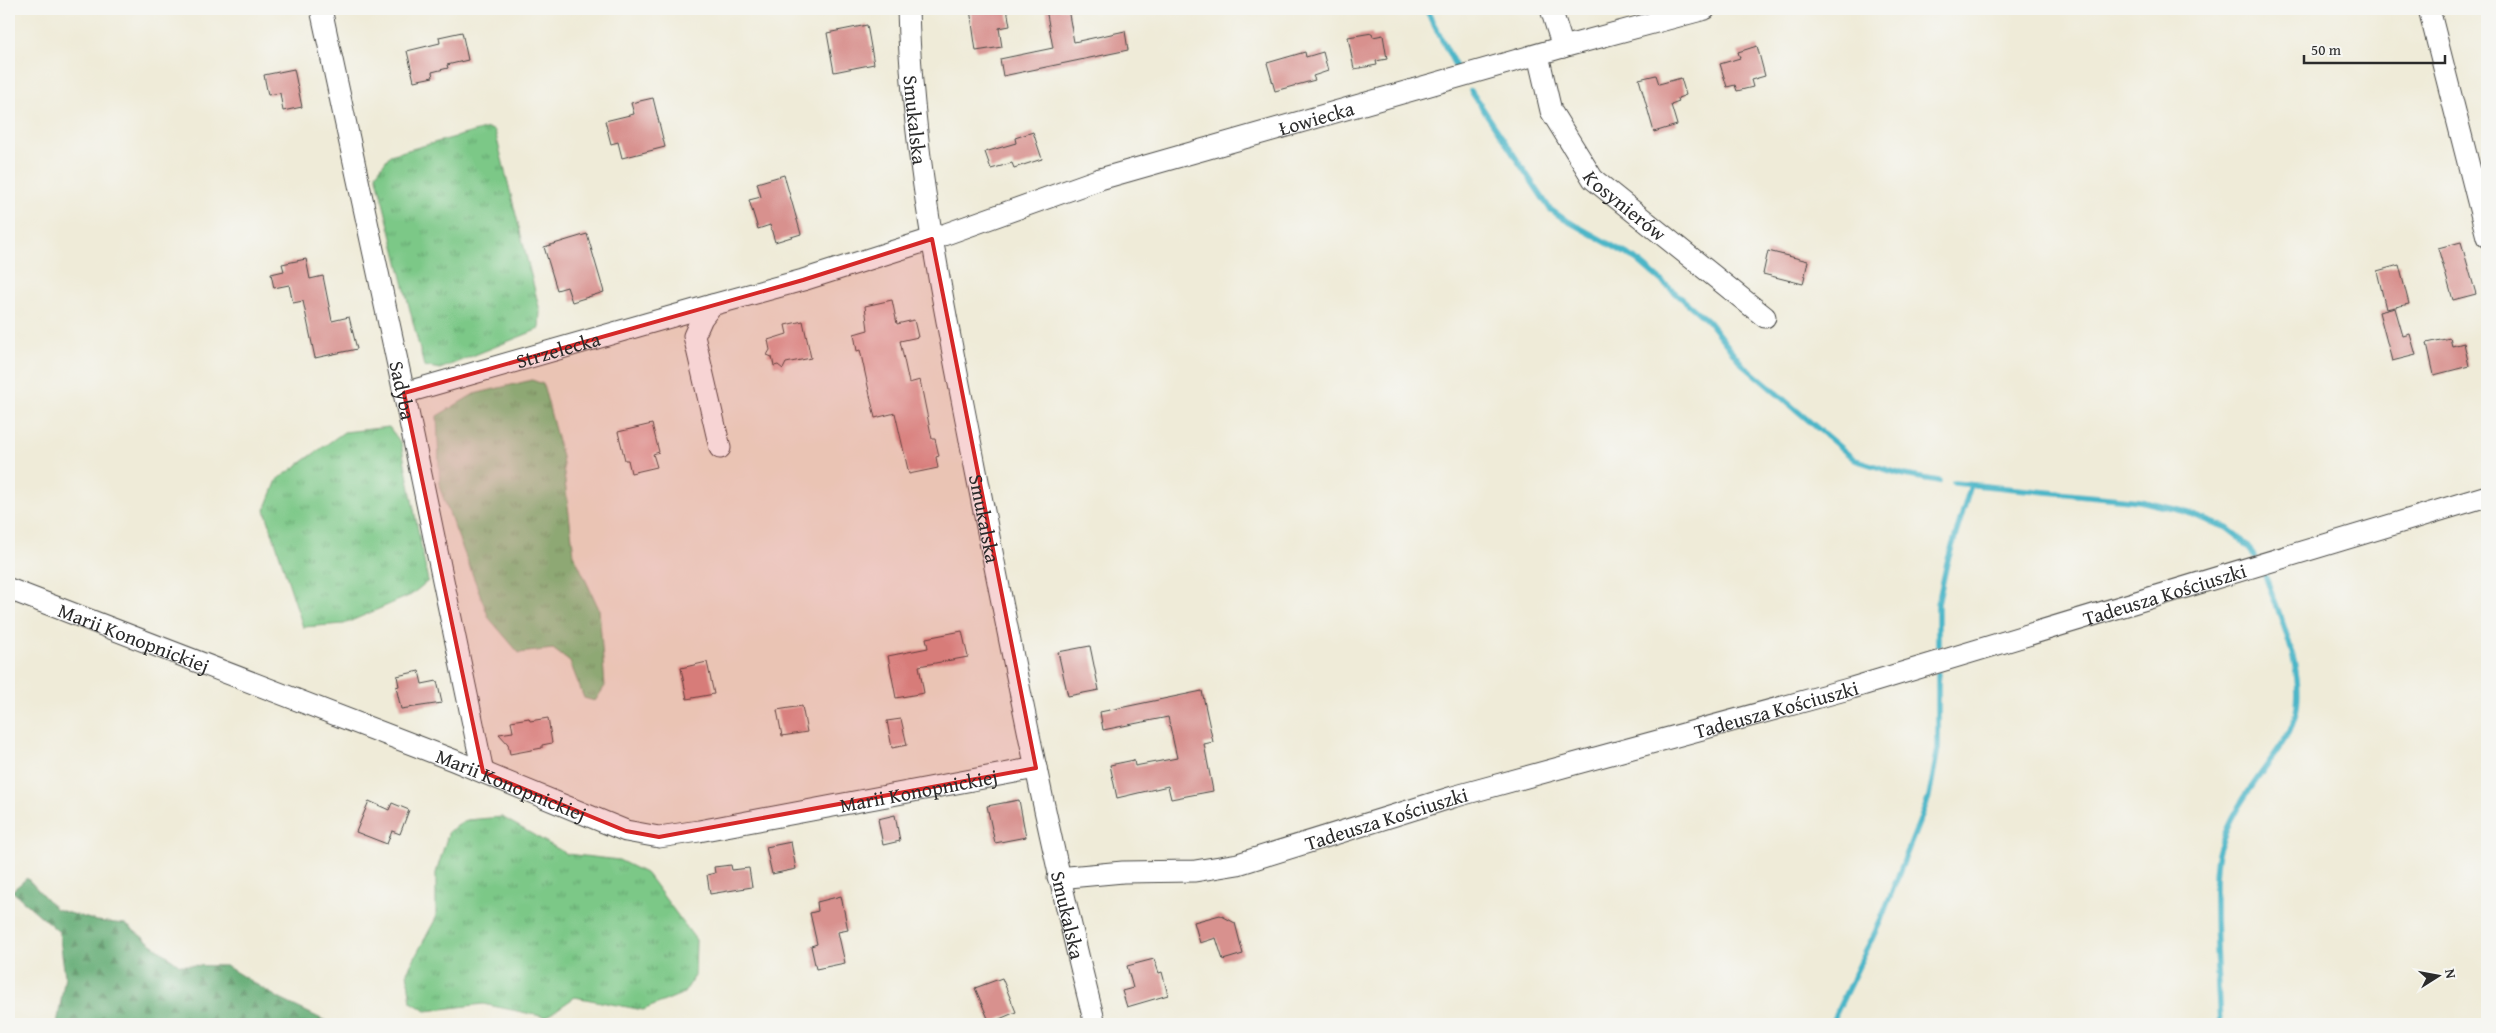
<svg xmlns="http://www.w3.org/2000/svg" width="2496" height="1033" font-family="'Gentium Book Plus',serif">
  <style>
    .grass { fill: url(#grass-tufts); stroke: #537a59 }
    .forest { fill: url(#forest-firs); stroke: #486c50 }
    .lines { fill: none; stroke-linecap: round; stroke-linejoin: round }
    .stream { stroke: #4bb6c8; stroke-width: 5.5 }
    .building { fill: #d8918e }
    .minor-casing { stroke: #484845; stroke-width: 23 }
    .minor { stroke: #fff; stroke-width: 21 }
    .marked { fill: #d62828; fill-opacity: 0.2; stroke: #d62828; stroke-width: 4; stroke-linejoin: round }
    .labels { text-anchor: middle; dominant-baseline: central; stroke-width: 4; stroke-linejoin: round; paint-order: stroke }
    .street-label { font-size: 20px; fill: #2b2b2b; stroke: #f6f6f2 }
  </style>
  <defs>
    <pattern id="grass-tufts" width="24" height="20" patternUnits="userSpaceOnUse" patternTransform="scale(1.25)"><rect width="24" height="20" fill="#7bc887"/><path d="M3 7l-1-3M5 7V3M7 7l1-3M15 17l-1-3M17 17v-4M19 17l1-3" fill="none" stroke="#65a36f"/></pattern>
    <pattern id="forest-firs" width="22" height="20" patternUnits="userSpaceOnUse" patternTransform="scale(1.25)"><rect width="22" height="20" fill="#64ac74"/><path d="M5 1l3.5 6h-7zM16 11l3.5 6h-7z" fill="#538c5f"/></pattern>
  </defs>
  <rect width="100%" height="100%" fill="#f6f6f2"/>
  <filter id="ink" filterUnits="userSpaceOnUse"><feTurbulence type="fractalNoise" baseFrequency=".02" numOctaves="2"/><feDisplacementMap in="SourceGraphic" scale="10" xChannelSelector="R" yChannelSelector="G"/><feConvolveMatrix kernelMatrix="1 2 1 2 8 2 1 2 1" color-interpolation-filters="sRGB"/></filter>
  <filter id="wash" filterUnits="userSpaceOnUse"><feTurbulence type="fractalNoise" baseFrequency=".0096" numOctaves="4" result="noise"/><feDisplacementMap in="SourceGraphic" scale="20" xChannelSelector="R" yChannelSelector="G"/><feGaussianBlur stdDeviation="1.12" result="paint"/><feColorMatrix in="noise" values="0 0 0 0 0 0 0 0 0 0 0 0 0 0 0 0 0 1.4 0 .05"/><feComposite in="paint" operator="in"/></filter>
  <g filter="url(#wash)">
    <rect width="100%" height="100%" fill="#efebd8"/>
    <path class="grass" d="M488,128L495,131L540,311L539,329L440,369L424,366L376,174L390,155Z
      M532,380L543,384L562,457L574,555L599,609L605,686L595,701L584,698L570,662L553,649L519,653L489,618L440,489L437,416L474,394Z
      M389,427L401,443L428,581L411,595L344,624L303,627L265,510L277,480L344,432Z
      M502,817L567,854L619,860L647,874L696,940L695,976L684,993L643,1010L575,997L546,1017L483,1004L426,1011L411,1002L407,972L436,918V873L449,831L467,820Z"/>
    <path class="forest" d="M27,878L56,909L97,921L125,924L180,965L226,966L280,999L332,1024H57L65,976L59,932L12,891Z"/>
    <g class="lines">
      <path class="stream" d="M1426,9L1457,69
        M1471,91L1550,209L1564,219L1636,259L1708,321L1742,364L1855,460L1904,475L1939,481
        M1954,483L2140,501L2183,511L2227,528L2240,538L2255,556
        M1938,645V604L1947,563L1971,485
        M1831,1024L1880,922L1929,797L1938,748V674
        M2220,1024C2218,984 2215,943 2215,903C2215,886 2214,866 2219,850C2230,814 2249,791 2270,761C2278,750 2287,738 2292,726C2311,680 2279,615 2264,572"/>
    </g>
    <g id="blocks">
      <path class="building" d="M970,9H1007L1010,26L999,28L1002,47L976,51Z
        M1046,9H1068L1074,42L1125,31L1128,50L1003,76L1000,59L1053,48Z
        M867,25L874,64L834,72L827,33Z
        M462,32L468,60L447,65L448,68L432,72L433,77L414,81L407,51L440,43L439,37Z
        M1372,33L1373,37L1383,35L1387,59L1376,61L1377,65L1354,69L1348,37Z
        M1757,46L1765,76L1751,80L1753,87L1737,91L1735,85L1727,87L1720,64L1740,58L1738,52Z
        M1305,52L1306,57L1323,52L1328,71L1313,76L1315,80L1275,91L1267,63Z
        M294,69L302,107L283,111L280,93L268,95L264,75Z
        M1656,75L1659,84L1681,78L1686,95L1678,98L1679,102L1671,105L1677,125L1654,132L1639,79Z
        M653,98L665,147L622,158L618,142L611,144L605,121L634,114L631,103Z
        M1033,132L1042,159L1014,168L1012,163L991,169L985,152L1016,143L1015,138Z
        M784,175L801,234L775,242L770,225L758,229L749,200L761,197L757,183Z
        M587,234L604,292L572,302L567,287L557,290L544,247Z
        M2461,242L2476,294L2453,300L2438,248Z
        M1768,251L1808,261L1803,284L1763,274Z
        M306,259L310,279L323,276L332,321L349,317L357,349L315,358L303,301L293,303L289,285L274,288L271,274L284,271L282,264Z
        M2399,265L2409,304L2386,309L2377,271Z
        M892,300L897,324L914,320L918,337L900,341L909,383L920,380L932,439H935L939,456L936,457L938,468L909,474L895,413L875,418L860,350L857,351L854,334L868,330L865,306Z
        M2395,308L2403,336L2410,334L2416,355L2392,361L2379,312Z
        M803,321L811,358L786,363L783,369L778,365L774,366L772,357L767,355L770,350L768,340L787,334L785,325Z
        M2450,338L2452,346L2464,343L2469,366L2434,375L2427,343Z
        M652,424L659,452L653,454L657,467L631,473L628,460H625L618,432Z
        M962,631L968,657L919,666L924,693L896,698L888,656L928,648L926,638Z
        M1090,646L1099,690L1068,696L1058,652Z
        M707,662L714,694L687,699L681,668Z
        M419,671L422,684L437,681L442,703L401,709L396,687L399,686L397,676Z
        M1202,691L1213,742L1204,744L1213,791L1171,799L1168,786L1117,798L1110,765L1134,760L1135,766L1177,758L1168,717L1103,730L1100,712Z
        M802,706L807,732L782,736L777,710Z
        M529,718L530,721L548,718L552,743L542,745V748L510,754L508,744L499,734L513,732L511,721Z
        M901,719L907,745L892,748L887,721Z
        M1019,800L1026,837L995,843L987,806Z
        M369,801L389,810L392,803L409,810L400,834L392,831L387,844L356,832Z
        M895,815L900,841L883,845L878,819Z
        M791,842L796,869L772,874L766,847Z
        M731,865L732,870L749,868L752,887L710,894L707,875L715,873L714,867Z
        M841,896L848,930L838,932L845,963L816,969L811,946L817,944L810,913L818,911L817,902Z
        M1220,915L1235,923L1243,954L1223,960L1216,938L1200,943L1194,922Z
        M1154,959L1159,973L1162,972L1168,995L1127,1007L1122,991L1133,988L1127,966Z
        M1002,978L1016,1012L990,1023L975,988Z"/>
    </g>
  </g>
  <g filter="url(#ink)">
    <use href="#blocks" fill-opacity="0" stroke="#484845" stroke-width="1"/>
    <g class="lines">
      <defs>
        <g id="minor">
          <path id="s1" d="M321,9L404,393L483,772"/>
          <path id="s2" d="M908,9C912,163 946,315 975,466C1012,653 1048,839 1095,1024"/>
          <path d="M1551,9L1563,47"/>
          <path d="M2429,9L2487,237"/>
          <path id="s3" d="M1538,55L1551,111L1593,179L1765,317"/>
          <path id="s4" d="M404,393L712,305"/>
          <path id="s5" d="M720,448L694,336L702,318L712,305L803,280L932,239L1100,179L1563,47L1705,9"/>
          <path id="s6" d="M9,589L453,760L626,831L659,837L699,831L1036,768"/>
          <path id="s7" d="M1058,878L1123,872L1195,871L1238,864L1453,797L1852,688L2487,496"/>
        </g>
      </defs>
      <use href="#minor" class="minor-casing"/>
      <use href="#minor" class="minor"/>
    </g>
  </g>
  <path class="marked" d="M932,239L1036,768L659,837L626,831L483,772L404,393L803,280Z"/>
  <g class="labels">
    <g class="street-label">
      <text stroke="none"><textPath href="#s5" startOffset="784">Łowiecka</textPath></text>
      <text stroke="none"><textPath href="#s2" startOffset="111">Smukalska</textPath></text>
      <text stroke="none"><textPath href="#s3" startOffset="179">Kosynierów</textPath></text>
      <text stroke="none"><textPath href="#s4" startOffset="160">Strzelecka</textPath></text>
      <text stroke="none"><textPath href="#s1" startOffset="390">Sadyba</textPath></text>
      <text stroke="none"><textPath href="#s2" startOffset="516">Smukalska</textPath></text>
      <text stroke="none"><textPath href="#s7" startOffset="1146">Tadeusza Kościuszki</textPath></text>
      <text stroke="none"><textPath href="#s6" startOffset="134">Marii Konopnickiej</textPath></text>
      <text stroke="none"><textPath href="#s7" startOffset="741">Tadeusza Kościuszki</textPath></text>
      <text stroke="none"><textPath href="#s6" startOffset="539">Marii Konopnickiej</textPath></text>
      <text stroke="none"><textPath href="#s6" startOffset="960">Marii Konopnickiej</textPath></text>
      <text stroke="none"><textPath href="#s7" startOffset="336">Tadeusza Kościuszki</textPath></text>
      <text stroke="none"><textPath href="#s2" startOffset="921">Smukalska</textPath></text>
    </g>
  </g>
  <rect width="2496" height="1033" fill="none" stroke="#f6f6f2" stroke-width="30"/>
  <g transform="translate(2438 976) rotate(79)" stroke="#f6f6f2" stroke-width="4" paint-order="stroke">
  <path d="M0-4L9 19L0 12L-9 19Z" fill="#2b2b2b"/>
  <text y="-8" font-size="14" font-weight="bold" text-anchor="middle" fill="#2b2b2b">N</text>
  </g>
  <path d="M2304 55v8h141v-8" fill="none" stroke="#2b2b2b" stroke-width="2.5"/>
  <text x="2311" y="55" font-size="15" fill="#2b2b2b" stroke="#f6f6f2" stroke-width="4" paint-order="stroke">50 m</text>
</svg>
